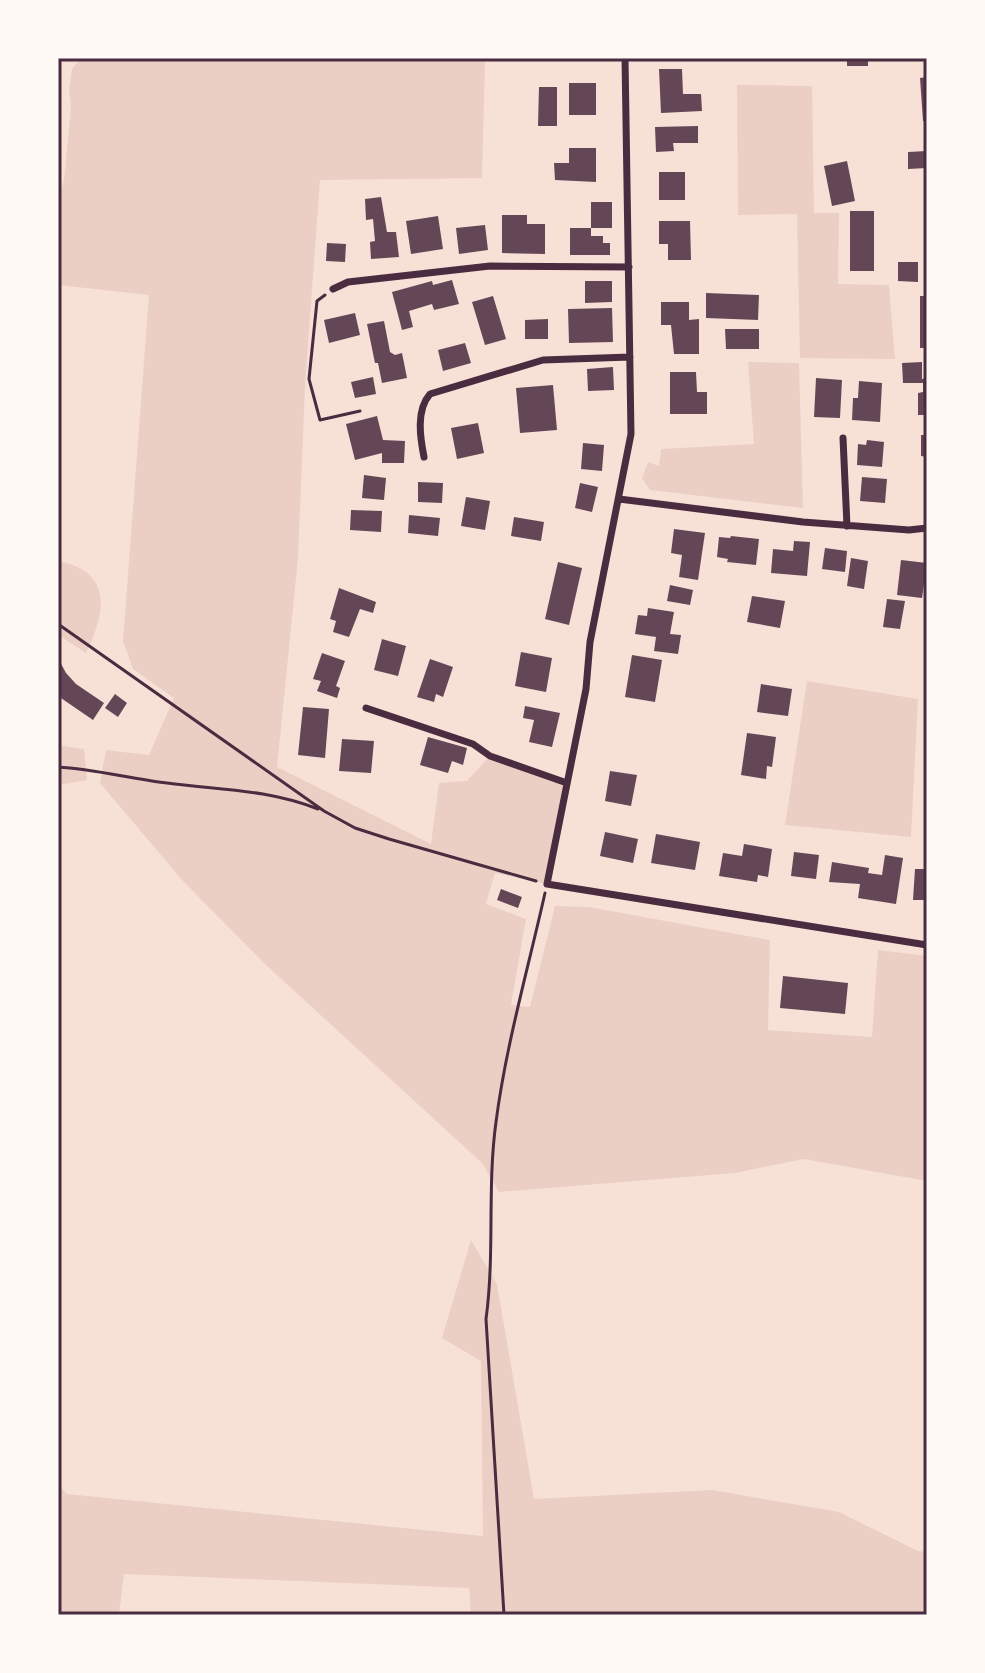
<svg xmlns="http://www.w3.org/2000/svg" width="985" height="1673" font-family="Ubuntu,sans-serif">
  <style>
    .green { fill: #ebcfc5 }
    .building { fill: #644757 }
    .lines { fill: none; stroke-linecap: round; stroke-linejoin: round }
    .path { stroke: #4a2c40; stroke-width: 3 }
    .minor { stroke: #4a2c40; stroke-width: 7 }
    .neatline { fill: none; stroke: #4a2c40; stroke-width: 3 }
  </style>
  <rect width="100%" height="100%" fill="#f7e1d7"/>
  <path class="green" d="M81,58H485L482,178L320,180L305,386L298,558L277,767L431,844L439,783L467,781L490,756L567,783L547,884L495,873L486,904L526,919L511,1005L530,1007L555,906L589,907L770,940L768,1030L872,1037L878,950L927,956V1181L804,1159L735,1173L499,1192L482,1163L266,965L182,880L100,783L106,750L149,755L174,698L133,669L123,641L149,295L58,285V202L64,180L71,108L69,88L72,69Z
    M737,85L812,86L814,213H839L838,284L889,285L895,359L800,358L797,214L738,215Z
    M748,362L799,363L803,508L650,490L642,478L648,462L659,466L661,449L754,444Z
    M58,561C113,571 106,613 86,653L58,635Z
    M807,681L918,699L911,837L785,825Z
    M58,745L84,749L87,780L58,785Z
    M471,1240L497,1284L534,1499L712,1490L839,1512L918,1551L927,1552V1615H471L469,1588L124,1574L119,1615H58V1484L67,1494L483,1536L481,1361L442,1338Z"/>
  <path class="building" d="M847,58H868V66H847Z
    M659,69H682L683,94H701L702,111L661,113Z
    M927,77V121H923L920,78Z
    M569,83H596V115H569Z
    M539,87H557V126H538Z
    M698,126V143H673L674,151L656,152L655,127Z
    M569,148H596V182L555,180L554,163H569Z
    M927,151V168L908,169V152Z
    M847,161L855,201L832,206L824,166Z
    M659,172H685V200H659Z
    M381,197L387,232H396L399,257L371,259L370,242L375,241L373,219L366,220L365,199Z
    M591,202H612V228H591Z
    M850,211H874V271H850Z
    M502,215H527V224H545V254L502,253Z
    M438,216L443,249L411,254L406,221Z
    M659,221H690L691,260H668V244H659Z
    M485,225L488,250L459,254L456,228Z
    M570,228H591V236H603V243H610V255H570Z
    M327,243L346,244L345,262L326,261Z
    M898,262H918V282L898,281Z
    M452,280L459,304L434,310L432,304L409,311L413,327L402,330L392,292L432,281L433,285Z
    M585,281H612V302L585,303Z
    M706,293L759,295L758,320L706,318Z
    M493,296L506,339L485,345L472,302Z
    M920,296H927V348H920Z
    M661,302H689V320L699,319V354H674L671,325H661Z
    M612,308L613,342L569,343L568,309Z
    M355,313L360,335L329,343L324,320Z
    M548,319V339H525V320Z
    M384,321L390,352L395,355L402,353L407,378L382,383L378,363H375L367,324Z
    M725,329H759V349H726Z
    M465,343L471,363L443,371L438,350Z
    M922,362V379L927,378V415H918V393L923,392V383H903L902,363Z
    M613,367L614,390L588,391L587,369Z
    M670,372H696L697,392H707V414H670Z
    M373,377L376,394L355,398L351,382Z
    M816,378L842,380L840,418L814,417Z
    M859,381L882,383L880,422L852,420L853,398H858Z
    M553,385L557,430L520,433L516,388Z
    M377,416L383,440L405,441L404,463H382V453L355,460L346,424Z
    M478,423L484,453L457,459L451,428Z
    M921,435H927V457L921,456Z
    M867,440L884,442L882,467L857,465L858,444L866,445Z
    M583,443L604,445L602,471L581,469Z
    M364,475L386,478L384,500L362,498Z
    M862,477L887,479L885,503L860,501Z
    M418,482L443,483L442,503L418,502Z
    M580,483L598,487L592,512L575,508Z
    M466,497L490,501L485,530L461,526Z
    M351,510L382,511L381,532L350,530Z
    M409,515L440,518L438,536L408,533Z
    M514,517L544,522L541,541L511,536Z
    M674,529L705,533L698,580L679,577L682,555L671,553Z
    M731,536L759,539L756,565L727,562L728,559L717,557L719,537L730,538Z
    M794,541L810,542L807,576L771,573L773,549L793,551Z
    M825,548L847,551L845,572L822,569Z
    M851,558L868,561L864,589L847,586Z
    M901,560L927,563L922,598L897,595Z
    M558,562L582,568L569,625L545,619Z
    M670,585L693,590L690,605L667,601Z
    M339,588L376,602L373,613L360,609L349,637L333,632L336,621L330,619Z
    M752,596L785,601L780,628L747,622Z
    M887,599L905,601L900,629L883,627Z
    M648,608L674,612L670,634L681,635L678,654L654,651L656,637L635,634L638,615L647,616Z
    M382,639L406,646L398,676L374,670Z
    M521,652L552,658L546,692L515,686Z
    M322,653L345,661L336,686L340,688L337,698L317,691L321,681L313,679Z
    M632,655L662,660L655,702L625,697Z
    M58,658L66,673L76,684L104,703L93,720L58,696Z
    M430,659L453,667L443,697L436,694L434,702L417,697Z
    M761,684L792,689L788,716L757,712Z
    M115,694L127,703L118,717L105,708Z
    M525,706L560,713L552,747L529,742L534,720L523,718Z
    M303,707L329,709L325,758L298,755Z
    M747,733L776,737L772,767L767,766L766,779L741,775Z
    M428,737L467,748L463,765L452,761L448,773L420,765Z
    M342,739L374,741L371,773L339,771Z
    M610,771L637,775L631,806L605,801Z
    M605,832L638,839L633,863L600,856Z
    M656,834L700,842L695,870L651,863Z
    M744,844L772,849L768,877L758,875L757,882L719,876L723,853L742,856Z
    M794,852L819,855L816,879L791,876Z
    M885,855L903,858L896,904L858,898L860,884L829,882L832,862L869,868L868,873L882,875Z
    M915,869H927V900H913Z
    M501,889L522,897L518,908L497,900Z
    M783,976L848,983L845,1014L780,1008Z"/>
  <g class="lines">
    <path class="path" d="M325,295L317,301L309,379L320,420L360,411
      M58,624L324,811L355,828L389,839L536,881
      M58,767C95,769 131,779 167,783C220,790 267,789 318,809
      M504,1615L486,1319C495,1253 487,1187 496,1122C506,1045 528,969 545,893"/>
    <path class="minor" d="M625,58L631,434L590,642L586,689L547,884L927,945
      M333,289L348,282L490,266L629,267
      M843,438L847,526
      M424,457C420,437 416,410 430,394L543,360L630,357
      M619,499L803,522L909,530L927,528
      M366,708L473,744L490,756L567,783"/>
  </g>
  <rect width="985" height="1673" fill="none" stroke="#fffaf5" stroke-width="120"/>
  <rect x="60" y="60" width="865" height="1553" class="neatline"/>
</svg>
